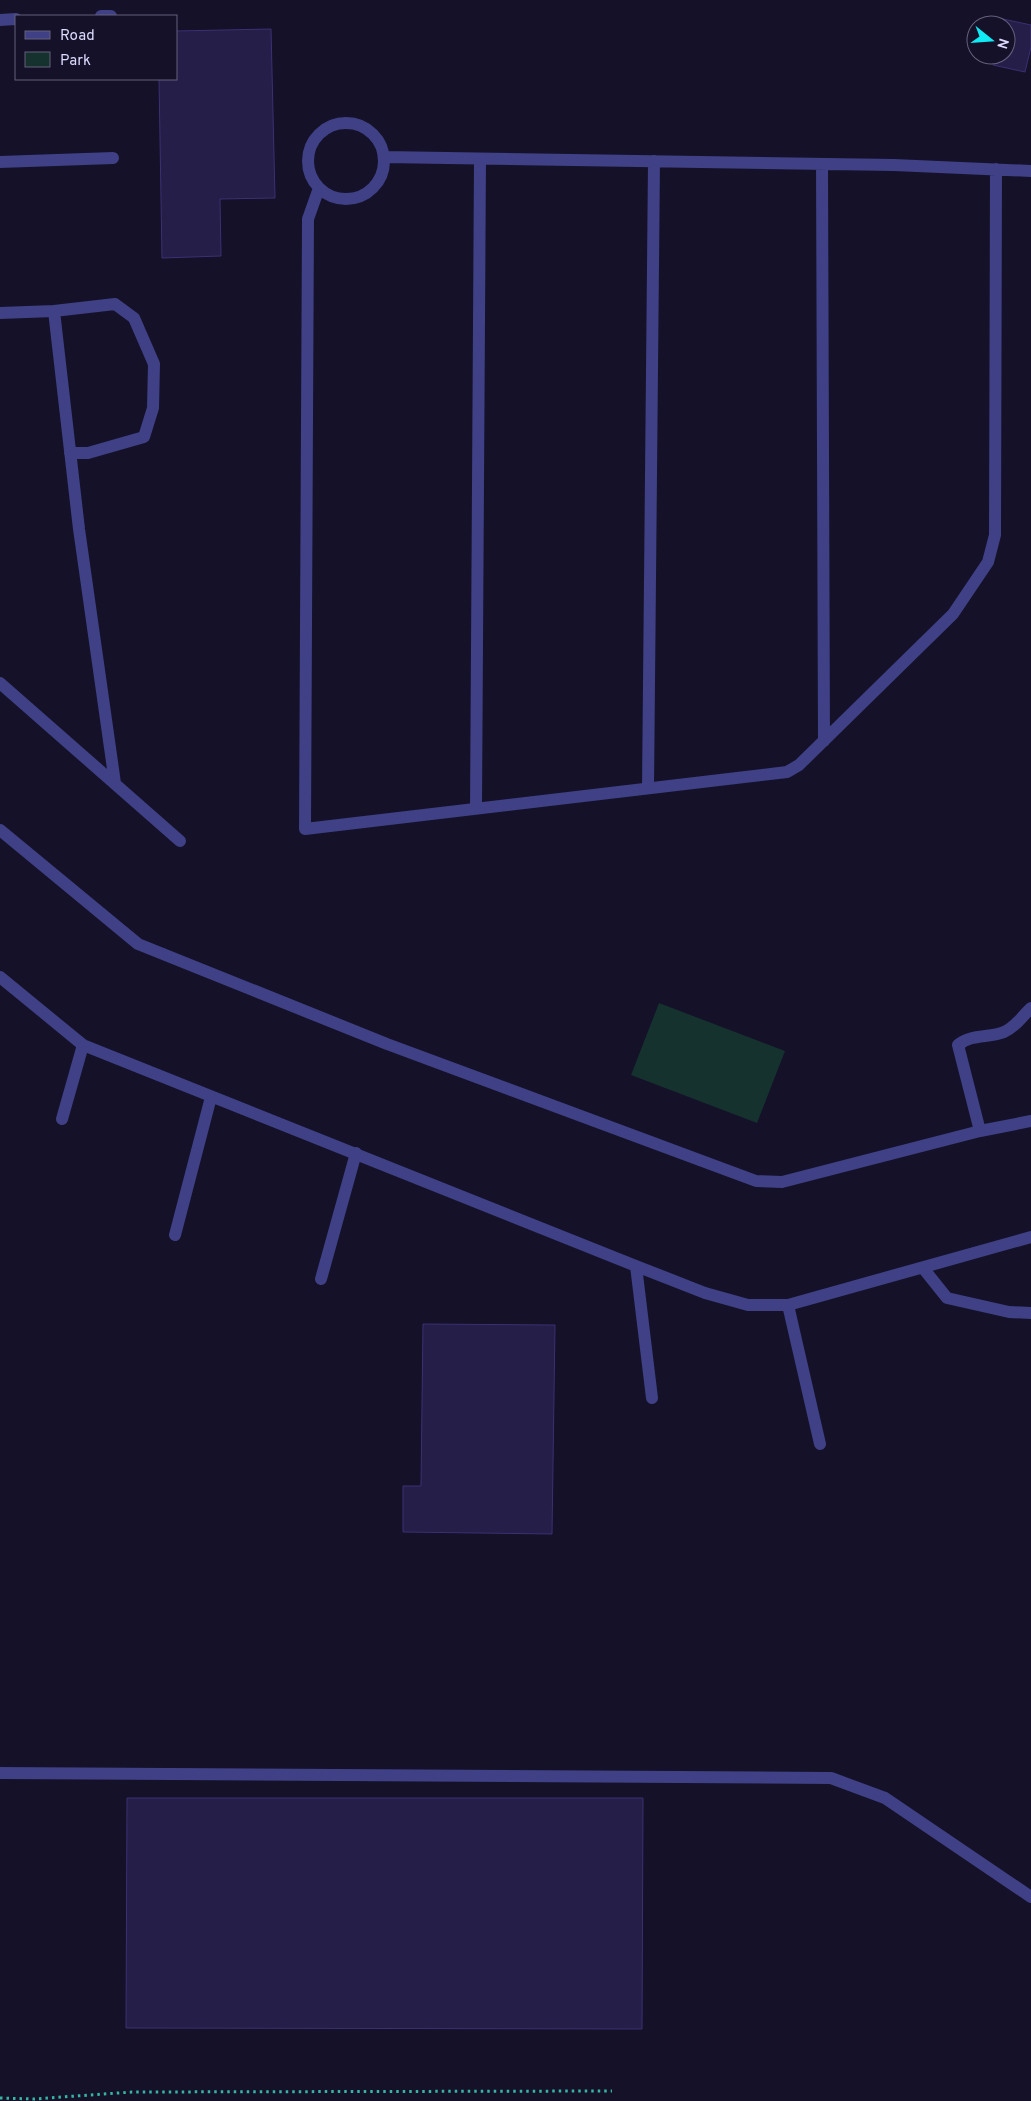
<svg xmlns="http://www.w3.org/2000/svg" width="1031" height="2101" font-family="Overpass,sans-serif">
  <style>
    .green { fill: #15322f }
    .building { fill: #241e48; stroke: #3b3173 }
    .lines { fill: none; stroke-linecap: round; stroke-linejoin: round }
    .path { stroke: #36b5a6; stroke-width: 3; stroke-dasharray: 2.5 4; stroke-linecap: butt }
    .minor { stroke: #3f4085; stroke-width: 12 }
  </style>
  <rect width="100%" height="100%" fill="#141128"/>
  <path class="green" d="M659,1003L785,1051L757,1123L631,1075Z"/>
  <path class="building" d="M1003,19L1031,25V47L1025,72L993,65L995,55H1006V25H1002Z
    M271,29L275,198L220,199L221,256L162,258L159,79H176V31Z
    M423,1324L555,1325L552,1534L403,1532V1486H421Z
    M127,1798H643L642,2029L126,2028Z"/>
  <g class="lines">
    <path class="path" d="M0,2098L34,2099L132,2092L612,2091"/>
    <path class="minor" d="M101,16H111
      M0,20L16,19
      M308 161a38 38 0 1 1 76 0a38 38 0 1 1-76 0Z
      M384,157L894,165L1031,171
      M0,162L113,158
      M822,164L824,741
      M319,188L308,219L305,829L787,772L799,765L953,614L988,562L995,535L996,169
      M54,311L115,304L134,318L154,364L153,408L144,437L88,453H70
      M0,313L54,311L79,529L115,783
      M0,683L180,841
      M648,788L654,161
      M476,808L480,159
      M0,830L138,944L387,1044L756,1181L782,1182L980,1131L1031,1121
      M0,977L83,1045L636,1266L705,1293L748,1305H788L1031,1237
      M62,1119L83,1045
      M980,1131L958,1045C970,1034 990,1038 1004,1032C1016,1027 1022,1016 1031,1008
      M175,1235L211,1097
      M636,1266L652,1398
      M923,1268L947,1298L1009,1312L1031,1313
      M321,1279L356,1153
      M788,1305L820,1444
      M0,1773L831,1778L885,1798L1031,1897"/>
  </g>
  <rect x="15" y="15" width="162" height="65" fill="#141128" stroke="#64617d"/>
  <rect x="25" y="31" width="25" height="8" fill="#3f4085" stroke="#64617d"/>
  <text x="60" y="40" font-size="15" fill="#dcdafd">Road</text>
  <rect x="25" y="52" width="25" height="15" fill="#15322f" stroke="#64617d"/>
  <text x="60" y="65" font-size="15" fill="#dcdafd">Park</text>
  <g transform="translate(991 40) rotate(107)"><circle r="24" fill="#141128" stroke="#64617d"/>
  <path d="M0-4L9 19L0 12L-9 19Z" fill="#10eaf4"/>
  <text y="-8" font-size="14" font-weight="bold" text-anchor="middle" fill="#dcdafd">N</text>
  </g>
</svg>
